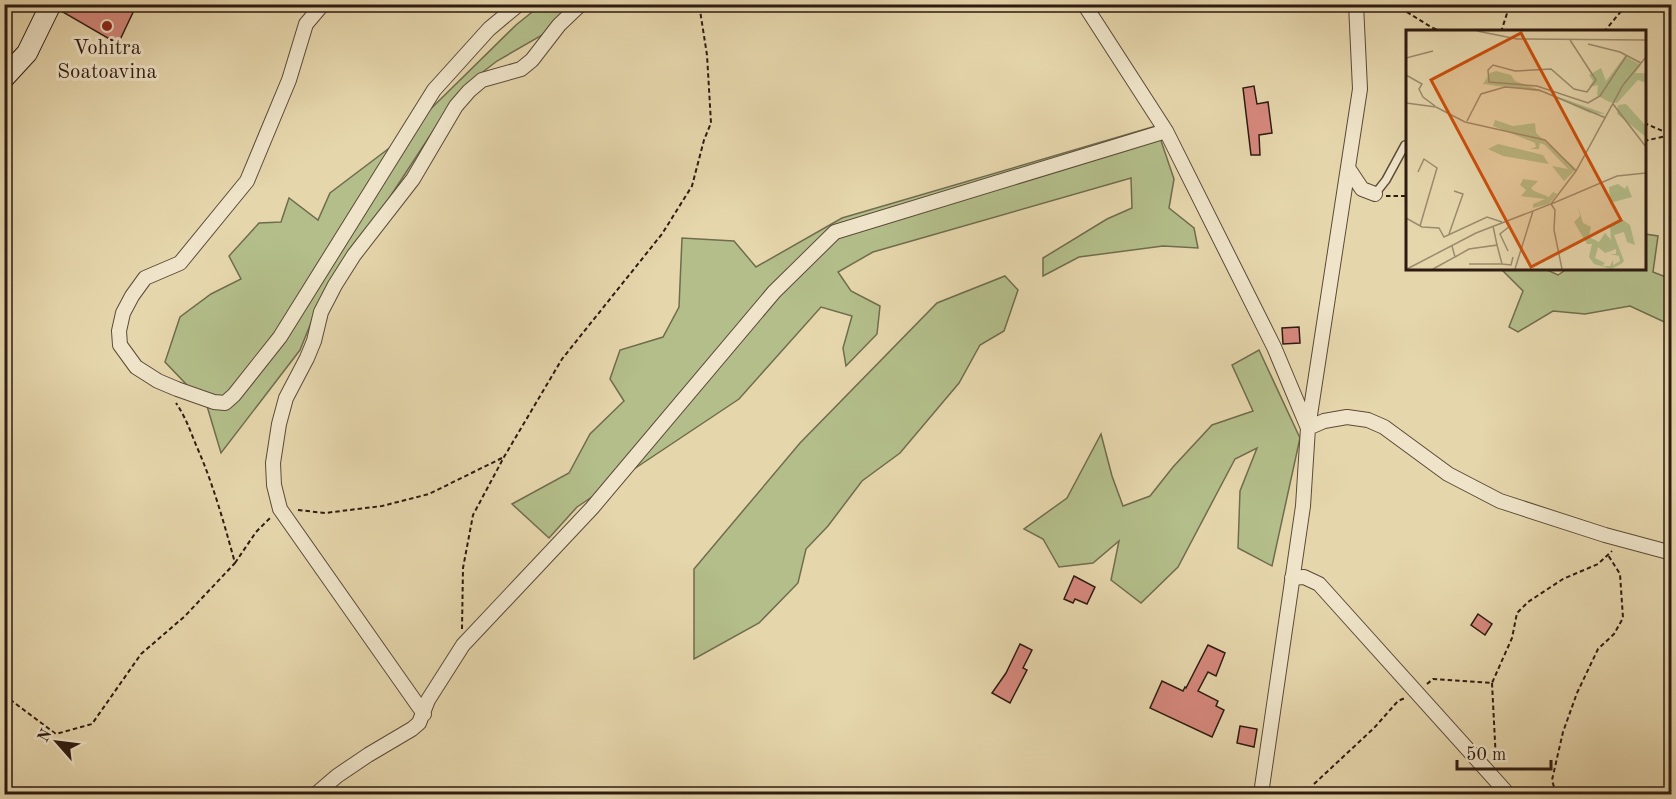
<svg xmlns="http://www.w3.org/2000/svg" width="1676" height="799" font-family="'Old Standard TT',serif">
  <style>
    .green { fill: #b3be8a; stroke: #706c4e; stroke-width: 1.5 }
    .building { fill: #d6887d; stroke: #2d1b11; stroke-width: 1.5 }
    .lines { fill: none; stroke-linecap: round; stroke-linejoin: round }
    .lane-casing { stroke: #5b4a38; stroke-width: 10 }
    .street-casing { stroke: #5b4a38; stroke-width: 16 }
    .secondary-casing { stroke: #2d1b11; stroke-width: 22 }
    .path { stroke: #2d1b11; stroke-width: 2; stroke-dasharray: 4.5 3; stroke-linecap: butt }
    .lane { stroke: #efe4c9; stroke-width: 7 }
    .street { stroke: #efe4c9; stroke-width: 14 }
    .secondary { stroke: #efe4c9; stroke-width: 20 }
    .poi-dot { fill: #8f2418; stroke: #efe4c9; stroke-width: 2 }
    .labels { text-anchor: middle; dominant-baseline: central; stroke-width: 6; stroke-linejoin: round; paint-order: stroke }
    .poi-label { font-size: 21px; fill: #2d1b11; stroke: #efe4c9 }
    .inset-road { fill: none; stroke: #9c8b6e; stroke-width: 1.5 }
    .view { fill: #cc500d; fill-opacity: 0.15; stroke: #cc500d; stroke-width: 3 }
    .inset-edge { fill: none; stroke: #2d1b11; stroke-width: 3 }
  </style>
  <rect width="100%" height="100%" fill="#e6d6ac"/>
  <filter id="stains"><feTurbulence type="fractalNoise" baseFrequency=".00333" numOctaves="4"/><feColorMatrix values="0 0 0 0 .2 0 0 0 0 .09 0 0 0 0 .02 0 0 0 .5 -.17"/></filter>
  <radialGradient id="worn" r=".72"><stop offset=".6" stop-color="#630" stop-opacity="0"/><stop offset="1" stop-color="#630" stop-opacity=".3"/></radialGradient>
  <path class="green" d="M541,5H576L544,34L497,61L470,82L450,105L388,200L323,293L300,350L221,453L207,406L165,362L180,317L211,294L241,279L229,256L259,223L281,222L289,198L318,220L330,193L396,143L516,25Z
    M1156,126L1174,179L1169,208L1194,228L1198,248L1163,246L1079,257L1043,276V258L1107,219L1132,208L1131,178L873,252L838,272L851,291L880,306L877,334L846,366L843,348L852,316L821,307L739,399L577,507L549,538L512,504L569,473L590,434L624,401L610,379L620,350L663,337L679,307L682,238L734,241L756,267L842,218Z
    M1645,234L1658,236L1653,272L1671,279V325L1630,306L1585,314L1553,311L1518,332L1509,327L1523,291L1501,269H1495H1545L1558,275L1567,269L1644,268Z
    M1005,276L1018,290L1004,331L980,345L959,383L900,453L862,481L828,526L806,549L798,583L759,623L694,659V569L800,443L937,303Z
    M1259,350L1300,438L1272,566L1238,548L1240,491L1257,448L1235,459L1178,567L1141,603L1111,580L1119,541L1093,563L1059,567L1043,539L1024,529L1067,498L1101,434L1112,476L1123,506L1150,496L1173,467L1212,425L1253,411L1232,365Z"/>
  <path class="building" d="M63,4H137L118,44L61,11Z
    M1254,86L1257,104L1268,102L1272,133L1259,135L1260,155H1251L1243,88Z
    M1299,327L1300,343L1283,344L1282,328Z
    M1074,576L1095,587L1087,604L1075,599L1073,603L1064,599Z
    M1478,614L1492,624L1485,635L1471,625Z
    M1020,644L1032,650L1023,668L1027,670L1010,703L992,693L1006,673Z
    M1208,645L1225,653L1216,676L1208,672L1198,691L1218,701L1216,706L1224,710L1212,737L1150,708L1162,681L1183,691L1185,687L1186,688Z
    M1240,726L1257,729L1254,747L1237,743Z"/>
  <g class="lines">
    <defs>
      <path id="lane" d="M1375,194L1386,180L1405,145
        M1306,794V792"/>
      <path id="street" d="M323,4L306,24L289,80L247,181L180,263L145,278L132,296L123,313L119,331L120,345L136,367L158,381L177,389L214,402L225,403L234,395L280,337L434,90L489,29L519,4
        M1084,4L1166,131L1274,347L1308,428L1303,506L1261,794
        M1356,4L1360,89L1308,428L1324,421L1347,417L1368,420L1384,427L1448,474L1500,501L1605,535L1672,553
        M1348,168L1362,189L1375,194
        M1292,578L1304,577L1319,584L1508,794
        M424,714L280,509L274,485L273,463L279,424L286,398L307,358L314,341L321,312L335,285L354,255L413,179L456,106L469,91L482,80L521,69L532,60L559,25L581,4
        M316,794L337,776L368,755L412,729L419,723L428,700L463,645L592,508L774,292L835,232L1166,131"/>
      <path id="secondary" d="M4,78L27,53L51,4"/>
    </defs>
    <use href="#lane" class="lane-casing"/>
    <use href="#street" class="street-casing"/>
    <use href="#secondary" class="secondary-casing"/>
    <path class="path" d="M1394,4L1431,27L1442,32
      M1501,32L1510,4
      M1604,32L1627,4
      M1644,123L1672,135
      M1644,141L1671,135
      M1386,196H1408
      M298,510L325,513L382,506L429,494L504,457
      M235,563L256,532L270,518
      M462,629L463,568L473,515L504,457L562,359L662,234L692,186L704,140L711,123L707,55L699,4
      M1492,683L1496,761
      M1427,684L1433,679L1492,683L1512,638L1517,613L1528,602L1563,579L1598,564L1612,551
      M4,695L56,734L92,724L141,654L185,616L235,563C224,523 213,483 196,445C190,430 185,416 176,403
      M1314,784L1374,728L1398,701L1405,698
      M1556,794L1552,780L1563,732L1577,693L1598,649L1614,634L1623,618L1620,574L1608,555"/>
    <use href="#lane" class="lane"/>
    <use href="#street" class="street"/>
    <use href="#secondary" class="secondary"/>
  </g>
  <circle class="poi-dot" cx="107" cy="26" r="6"/>
  <g class="labels">
    <g class="poi-label">
      <text x="107" y="48">Vohitra<tspan x="107" dy="24">Soatoavina</tspan></text>
    </g>
  </g>
  <g transform="translate(1406 30)">
    <rect width="240" height="240" fill="#e6d6ac"/>
    <path d="M219,26L235,35L229,43H240V53L232,50L211,73L203,72L191,65L192,55L183,57L187,51L183,45L195,38L200,51ZM90,41L105,45L109,51L200,84L184,83L138,62L77,54L84,43ZM220,74L240,96V107L211,84L212,75ZM89,90L107,96L129,93L130,103L170,139L158,151L146,136L162,139L139,115L134,113L133,119H124L130,117L129,113L87,96ZM92,114L137,125L143,134L97,126L82,119ZM117,149L132,151L125,158L128,161L143,167L147,162L151,164L143,174L127,178V174L139,169L115,166L120,160L114,155ZM212,154L219,159L221,155L226,167L204,173L203,157ZM172,176L177,193L185,197L183,207L193,212L199,203L205,210L204,195L217,190L224,195L229,215L221,212L218,202L208,205L218,231L215,234L205,239L188,234L183,227L186,214H181L168,192L174,186ZM192,217L199,223L210,219V224H204L213,226L214,231L207,235V230L204,236H196L199,233L189,228Z" fill="#b3be8a" fill-rule="evenodd"/>
    <path class="inset-road" d="M71,1L111,9L240,10M164,10L190,50L181,62L168,59L145,39L109,41L87,35L82,40L83,52L131,56L182,73L194,66L221,25M182,14L214,22L235,33M0,28L27,21M0,45L16,54L13,59L17,67L29,76M0,73L30,77L59,92L139,110L170,141M207,74L240,117M61,91L75,64L99,57L133,60L200,88M12,142L18,129L31,138L14,196M0,188L16,197L33,198L38,207L81,187L96,192M43,204L57,164L48,161M91,215L96,234L105,235L107,227M102,221L94,204L104,196M49,227L63,219L91,215L87,196M63,234H96M1,239L70,203L145,174L170,141L217,55L240,27M27,239L49,227L46,216M109,239L127,181M156,239L148,200L149,180L145,174L211,146L240,143"/>
    <path class="view" d="M115,3L215,190L125,237L25,50Z"/>
    <rect width="240" height="240" class="inset-edge"/>
  </g>
  <rect width="1676" height="799" fill="none" stroke="#e6d6ac" stroke-width="24"/>
  <rect x="6" y="6" width="1664" height="787" fill="none" stroke="#2d1b11" stroke-width="3"/>
  <rect x="12" y="12" width="1652" height="775" fill="none" stroke="#2d1b11" stroke-width="1.5"/>
  <g transform="translate(57 742) rotate(298)" stroke="#efe4c9" stroke-width="4.5" paint-order="stroke">
  <path d="M0-4.5L10 22L0 15L-10 22Z" fill="#2d1b11"/>
  <text y="-9" font-size="16" font-weight="bold" text-anchor="middle" fill="#2d1b11">N</text>
  </g>
  <path d="M1457 760v9h94v-9" fill="none" stroke="#2d1b11" stroke-width="3"/>
  <text x="1466" y="760" font-size="18" fill="#2d1b11" stroke="#efe4c9" stroke-width="4.5" paint-order="stroke">50 m</text>
  <rect width="100%" height="100%" filter="url(#stains)"/>
  <rect width="100%" height="100%" fill="url(#worn)"/>
</svg>
